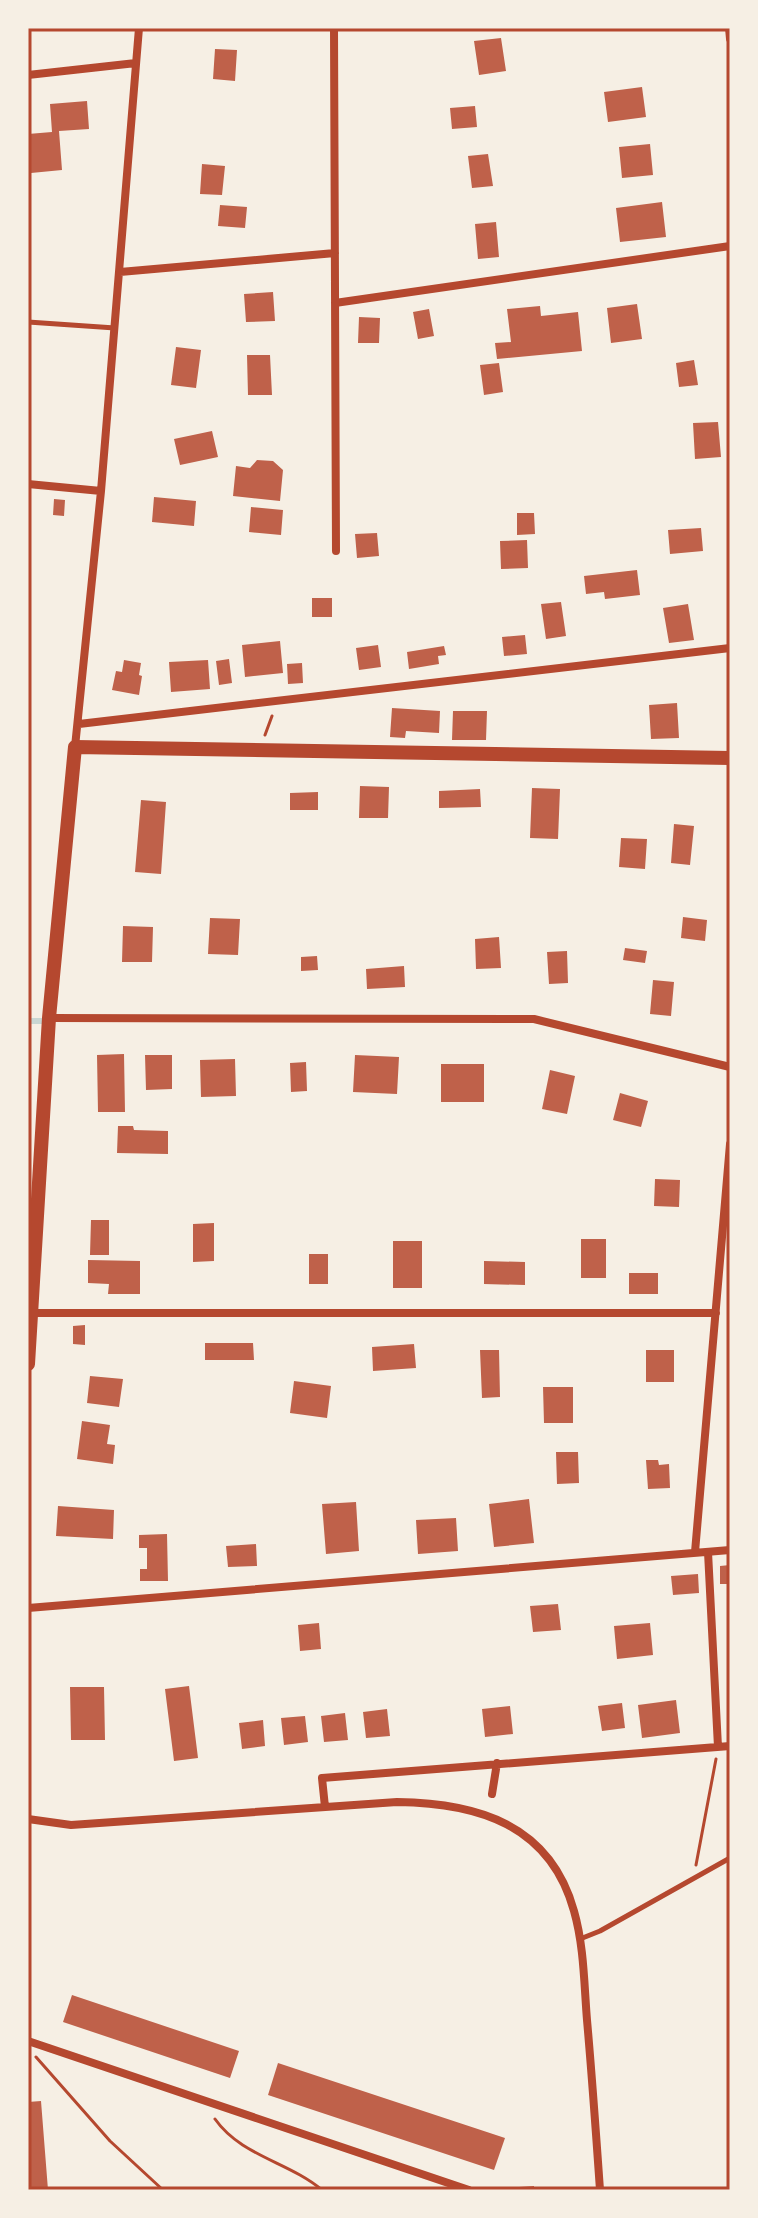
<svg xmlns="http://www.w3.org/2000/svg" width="758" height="2218" font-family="'Playfair Display',serif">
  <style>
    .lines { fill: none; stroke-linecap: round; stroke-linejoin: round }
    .stream { stroke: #c9d6d2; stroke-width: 6 }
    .building { fill: #bf614a }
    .path { stroke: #b5482f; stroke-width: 3 }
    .service { stroke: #b5482f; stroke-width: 5 }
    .minor { stroke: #b5482f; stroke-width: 8 }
    .tertiary { stroke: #b5482f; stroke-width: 14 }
    .neatline { fill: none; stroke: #b5482f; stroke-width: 3 }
  </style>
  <rect width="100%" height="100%" fill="#f6efe4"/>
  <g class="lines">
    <path class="stream" d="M28,1021H46"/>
  </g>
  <path class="building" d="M501,38L506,71L479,75L474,41Z
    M215,49L237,50L235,81L213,79Z
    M642,87L646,117L608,122L604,92Z
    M87,101L89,129L59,131L62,170L31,173L28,134L52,132L50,104Z
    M475,106L477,127L452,129L450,108Z
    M650,144L653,175L622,178L619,147Z
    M488,154L493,186L472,188L468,156Z
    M202,164L225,166L222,195L200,194Z
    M662,202L666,237L620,242L616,208Z
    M220,205L247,207L245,228L218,226Z
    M496,222L499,257L478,259L475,224Z
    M273,292L275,321L246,322L244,294Z
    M637,304L642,339L611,343L607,308Z
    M540,306L541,316L578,312L582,351L497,359L495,343L511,342L507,309Z
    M429,309L434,336L418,339L413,312Z
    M359,317L380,318L379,343H358Z
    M176,347L201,350L196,388L171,385Z
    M247,355H270L272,395H248Z
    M694,360L698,385L679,387L676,363Z
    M499,363L503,392L484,395L480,365Z
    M718,422L721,457L695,459L693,423Z
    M212,431L218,457L180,465L174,439Z
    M257,460L273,461L283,470L280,501L233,496L236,466L250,468Z
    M154,497L196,501L194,526L152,522Z
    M54,499L65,500L64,516L53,515Z
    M251,507L283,510L281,535L249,532Z
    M517,513H534L535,534L517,535Z
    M701,528L703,551L670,554L668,530Z
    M377,533L379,556L357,558L355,534Z
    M527,540L528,568L501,569L500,541Z
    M637,570L640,595L605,599L604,592L586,594L584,576Z
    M312,598H332V617H312Z
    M561,602L566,636L546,639L541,604Z
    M688,604L694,640L669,643L663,608Z
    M525,635L527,654L504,656L502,637Z
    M280,641L283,673L245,677L242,645Z
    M378,645L381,667L359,670L356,648Z
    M444,646L446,655L438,656L439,664L409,669L407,652Z
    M229,659L232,683L219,685L216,661Z
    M124,660L141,663L139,675L142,676L139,695L112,690L116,671L122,672Z
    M208,660L210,689L171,692L169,662Z
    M302,663L303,683L288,684L287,664Z
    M677,703L679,738L651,739L649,705Z
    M392,708L440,711L439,733L406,731L405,738L390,737Z
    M453,711H487L486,740H452Z
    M360,786L389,787L388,818H359Z
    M532,788L560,789L558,839L530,838Z
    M480,789L481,807L439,808V791Z
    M318,792V810H290V793Z
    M141,800L166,802L161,874L135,872Z
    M674,824L694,826L690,865L671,863Z
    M621,838L647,839L645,869L619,867Z
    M683,917L707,920L705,941L681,938Z
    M210,918L240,919L238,955L208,954Z
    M123,926L153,927L152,962H122Z
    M499,937L501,968L476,969L475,939Z
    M625,948L647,951L645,963L623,960Z
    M567,951L568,983L549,984L547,952Z
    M317,956L318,970L301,971V957Z
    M404,966L405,987L367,989L366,969Z
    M653,980L674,982L671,1016L650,1014Z
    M124,1054L125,1112H98L97,1055Z
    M145,1055H172V1089L146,1090Z
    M355,1055L399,1057L397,1094L353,1092Z
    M235,1059L236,1096L201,1097L200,1060Z
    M306,1062L307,1091L291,1092L290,1063Z
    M441,1064H484V1102H441Z
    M550,1070L575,1076L567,1114L542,1109Z
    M620,1093L648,1101L641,1127L613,1120Z
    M118,1126H133L134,1130L168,1131V1154L117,1153Z
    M655,1179L680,1180L679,1207L654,1206Z
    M91,1220H109V1255H90Z
    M214,1223V1261L193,1262V1224Z
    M581,1239H606V1278H581Z
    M393,1241H422V1288H393Z
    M309,1254H328V1284H309Z
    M88,1260L140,1261V1294H108L109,1284L88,1283Z
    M484,1261L525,1262V1285L484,1284Z
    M629,1273H658V1294H629Z
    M85,1325V1345L73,1344V1326Z
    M205,1343H253L254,1360H205Z
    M414,1344L416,1368L373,1371L372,1347Z
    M480,1350H499L500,1397L482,1398Z
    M646,1350H674V1382H646Z
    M90,1376L123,1379L119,1407L87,1403Z
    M294,1381L331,1386L327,1418L290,1413Z
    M543,1387H573V1423H544Z
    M82,1421L110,1425L107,1444L115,1445L113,1464L77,1459Z
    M556,1452H578L579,1483L557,1484Z
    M646,1460H658L659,1465L669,1464L670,1488L648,1489Z
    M529,1499L534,1543L494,1547L489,1504Z
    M356,1502L359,1551L326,1554L322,1504Z
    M58,1506L114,1510L113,1539L56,1536Z
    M456,1518L458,1551L418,1554L416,1520Z
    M167,1534L168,1581H140V1569H147V1548H139V1535Z
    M256,1544L257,1566L228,1567L226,1546Z
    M730,1565V1584H720V1566Z
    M698,1574L699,1593L673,1595L671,1576Z
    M558,1604L561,1630L533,1632L530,1606Z
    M319,1623L321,1649L300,1651L298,1625Z
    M650,1623L653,1655L617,1659L614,1626Z
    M189,1686L198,1758L174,1761L165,1689Z
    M70,1687H104L105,1740H71Z
    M676,1700L680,1733L642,1738L638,1705Z
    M622,1703L625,1728L602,1731L598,1706Z
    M510,1706L513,1734L485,1737L482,1709Z
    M387,1709L390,1736L366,1738L363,1712Z
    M345,1713L348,1740L324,1742L321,1716Z
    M305,1716L308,1742L284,1745L281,1718Z
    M263,1720L265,1746L242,1749L239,1723Z
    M72,1995L239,2051L230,2078L63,2022Z
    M278,2063L505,2138L494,2170L268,2095Z
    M41,2101L48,2190H28V2102Z
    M534,2186V2190H502V2188Z"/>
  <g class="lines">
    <path class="path" d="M265,735L272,716
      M696,1865L716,1759
      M36,2057L110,2141L163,2190
      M215,2119C241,2156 289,2162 322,2190"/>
    <path class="service" d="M28,322L115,328
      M580,1939L600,1931L730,1858"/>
    <path class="minor" d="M334,28L336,551
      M729,28L730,39
      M28,75L136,63
      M120,272L335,253
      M335,303L730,246
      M28,484L101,491
      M79,724L730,648
      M75,747L101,491L139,28
      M49,1018L534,1019L730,1067
      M32,1313H716
      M695,1552L730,1144
      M708,1552L718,1747
      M28,1608L730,1550
      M492,1794L497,1763
      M325,1807L322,1778L730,1746
      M28,1819L71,1825L397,1802C477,1803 550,1824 574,1911C584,1946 584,1983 587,2020C592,2076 596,2133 600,2190
      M28,2041L469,2190"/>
    <path class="tertiary" d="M28,1364L49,1018L75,747L730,758"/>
  </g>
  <rect width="758" height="2218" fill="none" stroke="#f6efe4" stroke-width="60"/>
  <rect x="30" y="30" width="698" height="2158" class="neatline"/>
</svg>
